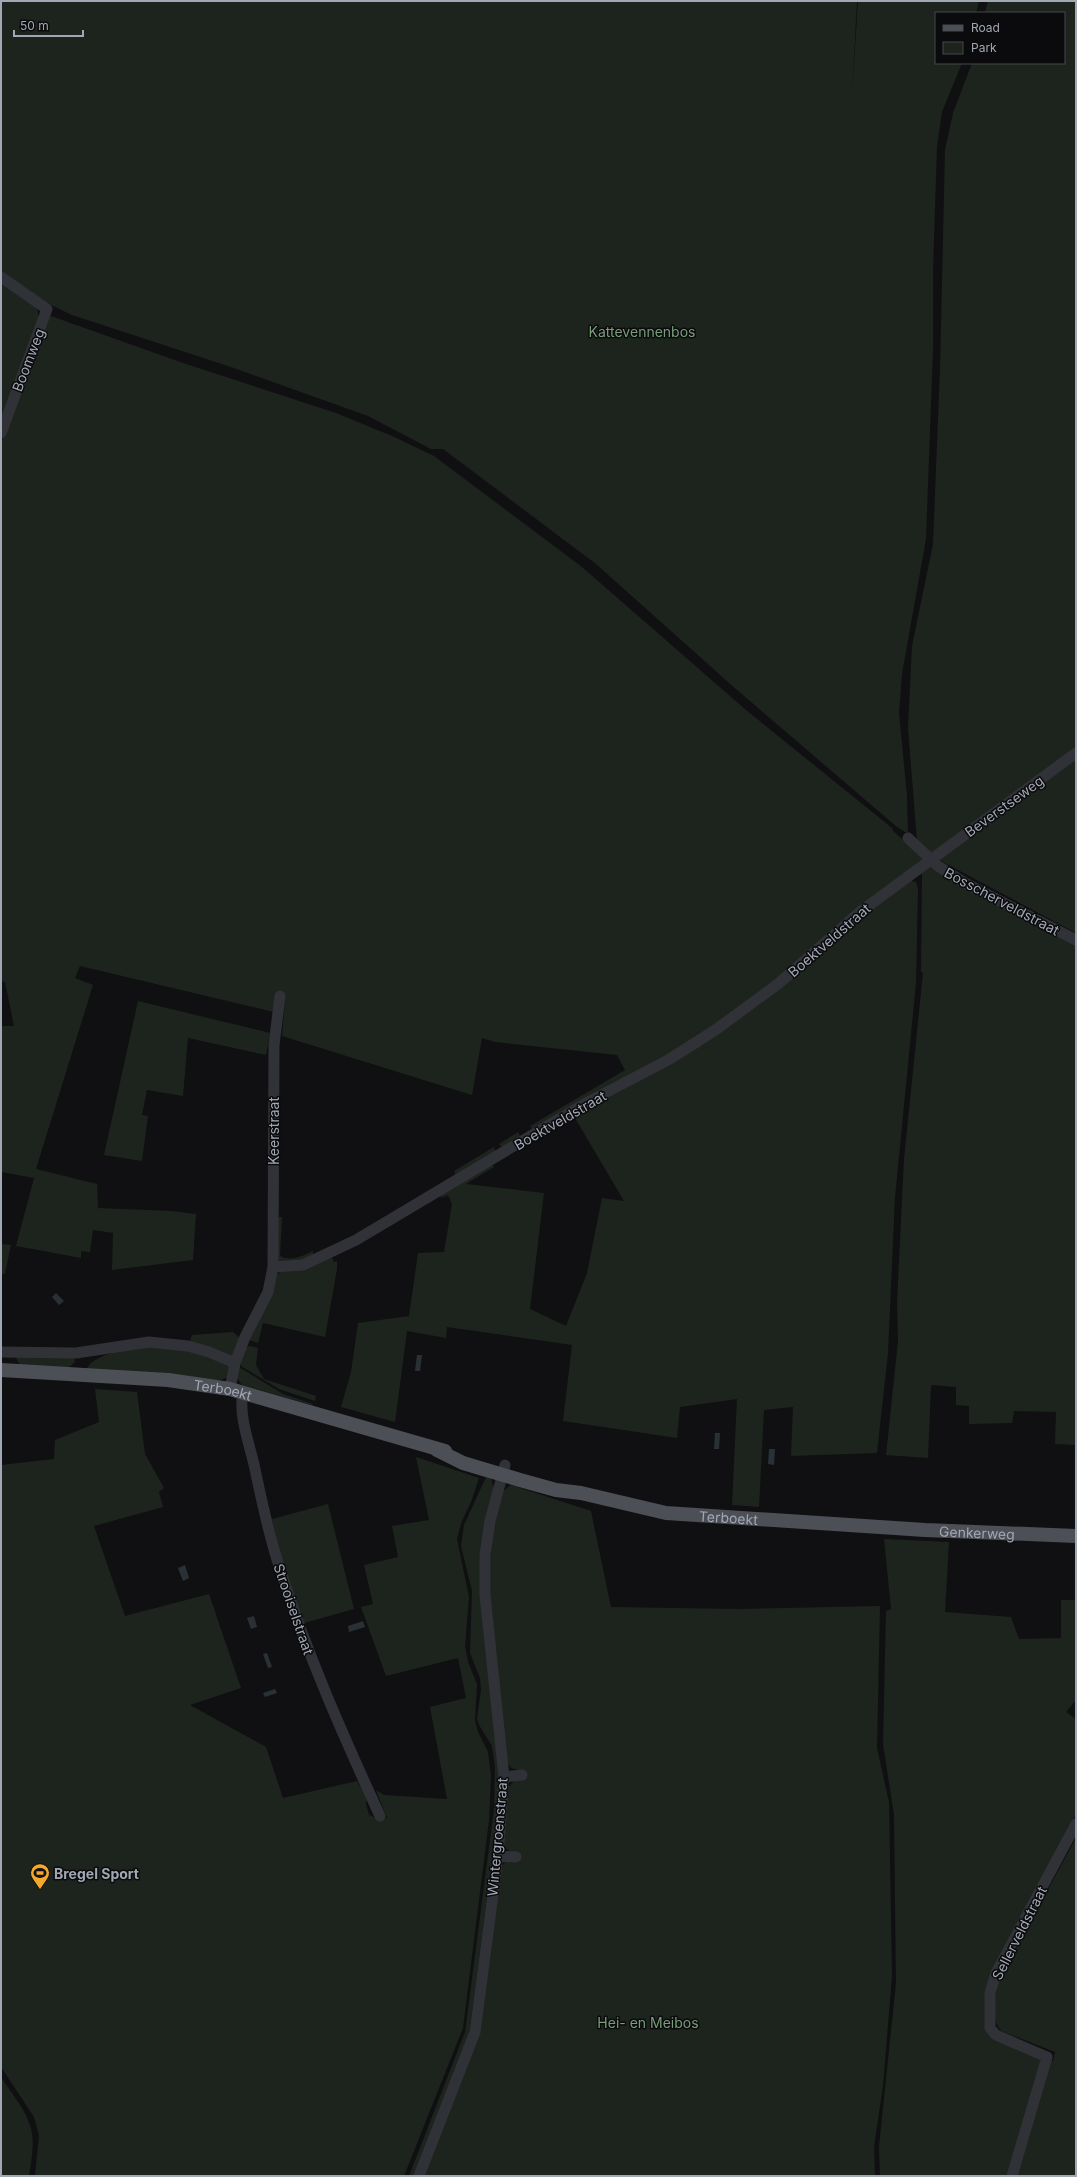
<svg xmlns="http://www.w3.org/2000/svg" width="1077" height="2177" font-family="Inter,sans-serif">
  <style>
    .green { fill: #1d241d }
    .water { fill: #293137 }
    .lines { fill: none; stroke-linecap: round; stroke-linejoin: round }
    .minor { stroke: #313237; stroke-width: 11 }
    .major { stroke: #4d4f56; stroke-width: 14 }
    .labels { text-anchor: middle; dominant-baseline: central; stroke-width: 3; stroke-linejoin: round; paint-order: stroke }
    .park-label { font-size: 14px; fill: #789e79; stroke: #0b0b0d }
    .street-label { font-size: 14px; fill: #a1a7b3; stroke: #0b0b0d }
    .poi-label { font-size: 14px; font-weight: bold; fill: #a1a7b3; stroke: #0b0b0d; text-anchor: start }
  </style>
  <rect width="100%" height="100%" fill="#101012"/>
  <path class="green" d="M1,1H857L852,94L858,1H979L976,13H936V63H962L942,112L937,147L933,270V350L926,539L902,674L899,713L907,796L908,834L897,827L737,690L596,564L443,449H431L368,416L231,367L72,315L49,304L1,271Z
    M988,1H1076V933L943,862L917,841L908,728L912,646L933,544L940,369L945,150L953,113L972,63H1064V13H985Z
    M1,281L37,307L39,319L1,423Z
    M51,316L183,363L336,413L392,436L434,456L582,567L746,710L892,828L893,831L924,858C856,914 789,973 716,1024C658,1064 595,1097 533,1131L530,1126L625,1070L617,1055L495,1042L482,1038L472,1095L282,1036L285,999L274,1012L80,966L75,978L93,985L36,1169L97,1184L98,1208L171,1211L196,1214L193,1260L112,1270L113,1233L93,1230L90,1252L81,1251V1258L16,1246L34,1178L1,1172V1026H14L5,982L1,981V443L48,317Z
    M930,865L1076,945V1445L1055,1444L1056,1412L1014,1411L1012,1423L969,1424V1406L956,1405V1387L931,1385L928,1458L886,1455L898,1341L897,1302L904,1159L923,973L921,972L922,873Z
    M909,880L916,882L918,889L916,983L895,1197L888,1353L877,1453L791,1456L793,1407L764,1410L759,1507L732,1505L737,1399L680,1407L677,1438L563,1421L572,1345L447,1327L446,1338L407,1331L395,1422L341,1407L351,1372L358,1323L409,1316L418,1253L444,1252L452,1204L448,1195L441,1198V1195L492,1164L494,1167L466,1184L544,1193L530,1309L566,1326L587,1273L602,1198L624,1201L575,1118L606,1097L658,1070L840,934Z
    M138,1001L270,1033L266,1055L188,1038L183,1096L147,1090L142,1115L148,1116L142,1161L104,1155Z
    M518,1132L520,1136L503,1149L499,1144Z
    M494,1147L496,1154L457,1177L454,1171Z
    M277,1217H282L280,1256C292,1262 302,1256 313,1251V1257L307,1260L279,1262L276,1252Z
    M1,1244L11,1245L5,1274H1Z
    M331,1256L334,1262L337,1261V1269L325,1337L263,1323L258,1343L249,1340L278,1273Z
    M233,1332L241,1339L234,1358L194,1346L190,1341L192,1335Z
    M145,1344L207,1354L231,1367L228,1377L218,1381L87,1370C89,1355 132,1348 145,1344Z
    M250,1346L258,1348L256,1365L264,1379L316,1396L315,1401L279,1389L241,1366L240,1363L245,1348Z
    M15,1356L74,1357L75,1362L68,1368L20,1365Z
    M239,1367L283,1394L313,1404L312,1405L242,1385L237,1378Z
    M95,1389L137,1392L145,1454L164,1488L159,1492L163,1507L94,1526L125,1616L209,1594L241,1688L190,1705L266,1747L283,1798L357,1781L367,1798L366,1804L369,1815L376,1818L378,1821L387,1818L376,1790L384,1795L447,1799L430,1707L466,1698L458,1658L386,1676L361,1607L373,1604L364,1565L398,1557L392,1526L429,1520L416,1457L479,1478L471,1502L461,1523L457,1539L469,1597L465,1646L468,1662L477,1684L475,1720L478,1732L488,1752L491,1776L489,1820L463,2028L404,2176H35L39,2135L34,2117L1,2067V1465L54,1459L55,1440L99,1422Z
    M486,1477L491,1478L494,1489L486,1524L500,1798L469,2035L414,2176H409L465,2032L494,1809L495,1767L492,1746L479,1725L477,1718L481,1690L480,1678L470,1653L472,1591L461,1546L464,1525Z
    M511,1485L591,1511L611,1607L739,1609L880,1606L877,1748L889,1802L892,1976L883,2086L874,2147L875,2176H423L479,2030L500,1870L505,1862L511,1861V1852L504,1847V1839L509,1787L522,1771L511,1768L506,1761L489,1591L491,1537L503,1491Z
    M328,1504L354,1609L304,1623L283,1568L272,1519Z
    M884,1539L949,1542L945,1612L1011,1617L1019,1639L1061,1638V1600H1076V1700L1066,1712L1076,1719V1814L985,1992L993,2039L1053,2061L1055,2052L1001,2031C990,2018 995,1997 998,1982L1076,1838V2176H880L879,2146L896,1983L894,1815L883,1744L886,1611L891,1609Z
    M1,2077C11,2093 27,2111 31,2129C35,2144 31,2161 29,2176H1Z"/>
  <path class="water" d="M56,1293L64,1301L59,1305L52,1297Z
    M417,1355H422L420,1371H415Z
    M715,1433H720L719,1449H714Z
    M769,1449H775L774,1465L768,1464Z
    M185,1565L189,1578L183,1581L178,1568Z
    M254,1616L257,1627L251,1629L247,1618Z
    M363,1621L365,1627L349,1632L348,1626Z
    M267,1653L272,1667L268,1668L263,1654Z
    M275,1689L277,1693L265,1697L263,1693Z"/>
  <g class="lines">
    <path class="minor" d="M1,277L47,309L1,433
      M908,838L938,866L965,883L1076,940
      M273,1267L303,1265L356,1240L586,1103L668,1060L714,1031L778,984L860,912L1076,753
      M1,1352L76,1353L149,1342L188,1346L209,1352L235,1363
      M230,1389L235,1363L245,1337L268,1292L273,1267L274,1045L280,996
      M243,1392C238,1416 250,1445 255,1469C262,1503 269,1536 280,1569C307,1654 343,1735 380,1816
      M504,1777L522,1775
      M498,1856L516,1857
      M419,2176L475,2032L498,1856L504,1777L485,1595V1555L490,1521L505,1465
      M1012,2176L1047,2057L996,2035L990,2028V1993L996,1973L1076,1824"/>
    <g class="major">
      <path id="s1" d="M1,1370L168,1380L230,1389L445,1451"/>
      <path id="s2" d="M437,1450L463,1463L520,1480L556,1490L581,1493L666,1513L925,1530L1076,1536"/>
    </g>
  </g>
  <defs>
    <symbol id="stadium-pin" viewBox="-11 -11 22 30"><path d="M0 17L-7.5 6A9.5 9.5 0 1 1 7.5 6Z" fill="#f2a828" stroke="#0b0b0d"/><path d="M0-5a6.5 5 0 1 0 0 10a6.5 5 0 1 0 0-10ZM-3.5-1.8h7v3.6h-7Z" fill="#111"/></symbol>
  </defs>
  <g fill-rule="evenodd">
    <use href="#stadium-pin" x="29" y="1862" width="22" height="30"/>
  </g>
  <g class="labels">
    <g class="park-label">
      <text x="642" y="331">Kattevennenbos</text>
      <text x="648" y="2022">Hei- en Meibos</text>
    </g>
    <g class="street-label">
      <text transform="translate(28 360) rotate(-69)">Boomweg</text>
      <text transform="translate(1004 806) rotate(-36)">Beverstseweg</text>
      <text transform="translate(1002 901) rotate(28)">Bosscherveldstraat</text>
      <text transform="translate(829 940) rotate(-41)">Boektveldstraat</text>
      <text transform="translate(560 1120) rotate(-30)">Boektveldstraat</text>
      <text transform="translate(273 1131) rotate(-90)">Keerstraat</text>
      <text stroke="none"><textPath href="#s1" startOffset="223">Terboekt</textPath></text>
      <text stroke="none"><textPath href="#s2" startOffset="301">Terboekt</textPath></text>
      <text stroke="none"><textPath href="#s2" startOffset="550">Genkerweg</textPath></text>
      <text transform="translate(294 1609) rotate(71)">Strooiselstraat</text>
      <text transform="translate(497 1837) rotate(-85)">Wintergroenstraat</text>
      <text transform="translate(1019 1933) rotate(-63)">Sellerveldstraat</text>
    </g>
    <g class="poi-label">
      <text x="54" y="1873">Bregel Sport</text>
    </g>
  </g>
  <rect width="1077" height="2177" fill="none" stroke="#a1a7b3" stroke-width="4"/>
  <rect x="935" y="12" width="130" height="52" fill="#0b0b0d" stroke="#47494f"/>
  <rect x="943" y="25" width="20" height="6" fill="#4d4f56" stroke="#47494f"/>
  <text x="971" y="32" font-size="12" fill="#a1a7b3">Road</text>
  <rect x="943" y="42" width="20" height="12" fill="#1d241d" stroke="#47494f"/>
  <text x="971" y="52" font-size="12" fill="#a1a7b3">Park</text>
  <path d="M14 30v6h69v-6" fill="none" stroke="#a1a7b3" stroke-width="2"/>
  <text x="20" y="30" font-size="12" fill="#a1a7b3" stroke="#0b0b0d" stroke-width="3" paint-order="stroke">50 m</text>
</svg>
